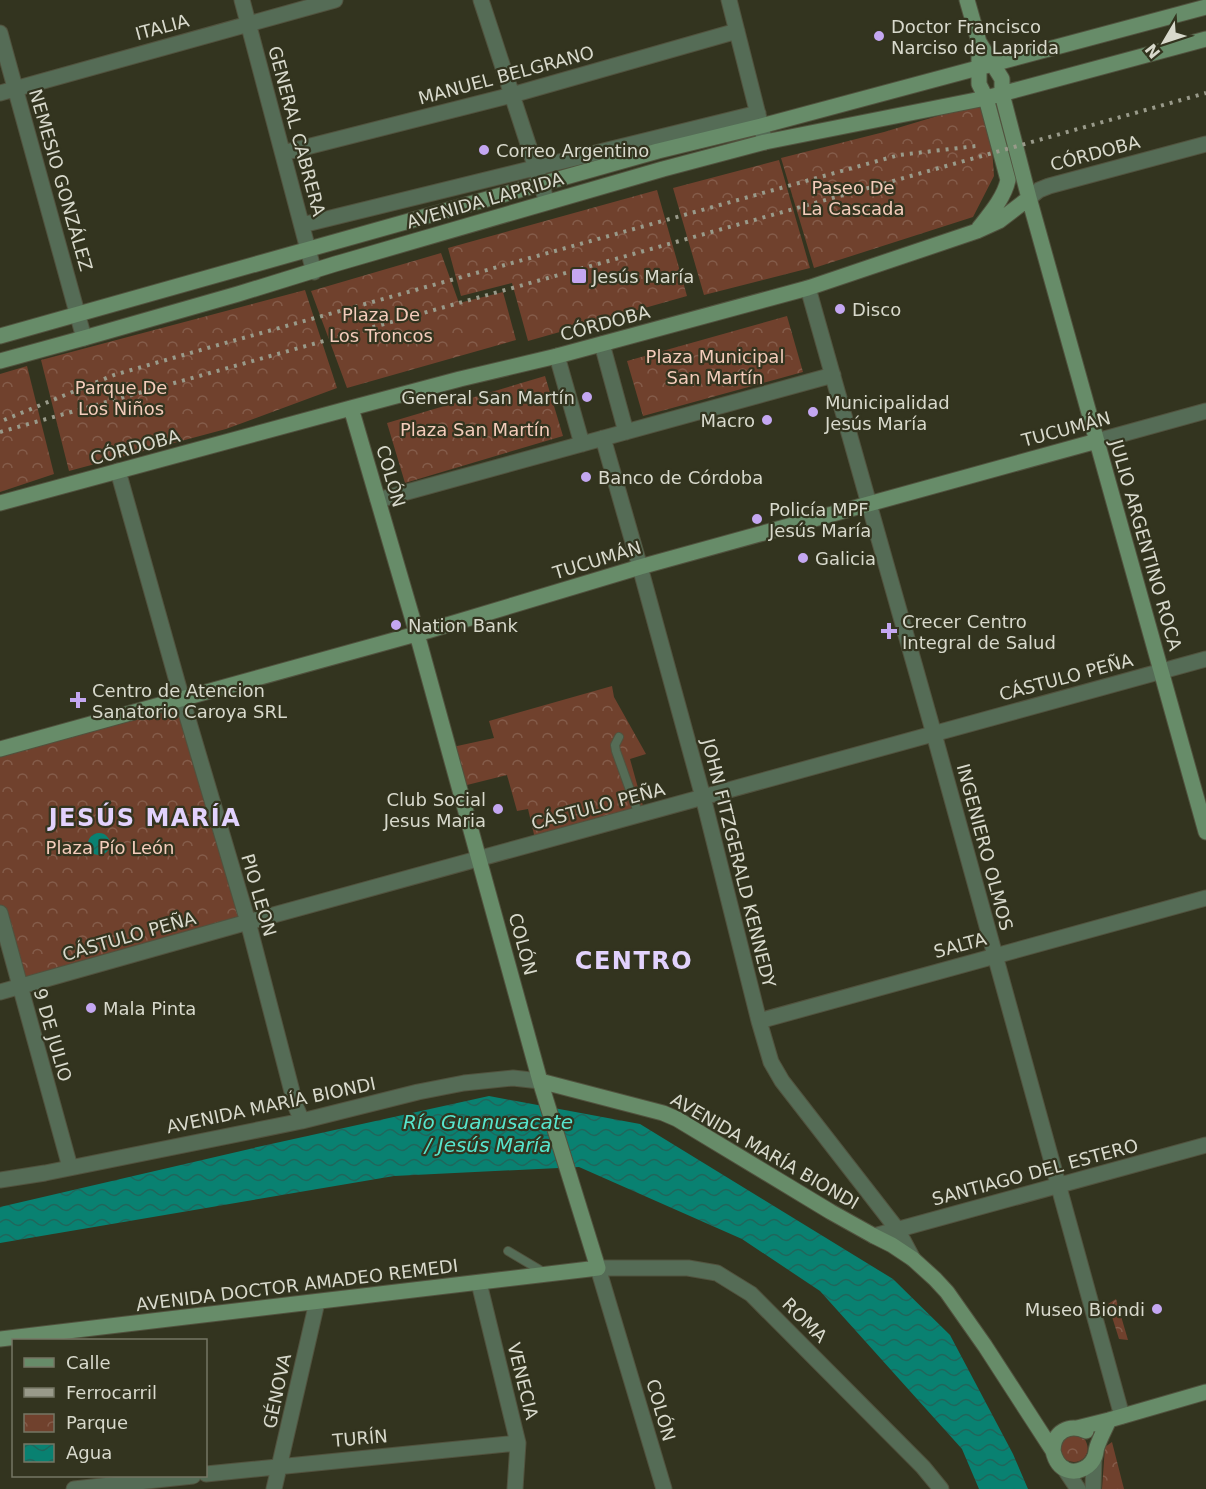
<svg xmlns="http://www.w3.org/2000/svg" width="1206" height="1489" font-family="'DejaVu Sans',sans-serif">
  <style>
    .park { fill: url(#park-crowns) }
    .water { fill: url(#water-waves) }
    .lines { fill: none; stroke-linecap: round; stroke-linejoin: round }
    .lane-casing { stroke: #51523e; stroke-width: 10 }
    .street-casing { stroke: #51523e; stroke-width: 17 }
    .secondary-casing { stroke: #51523e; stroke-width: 17 }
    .lane { stroke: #556c56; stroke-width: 8 }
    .street { stroke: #556c56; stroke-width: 15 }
    .secondary { stroke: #678c69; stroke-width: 15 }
    .rail { stroke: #999a8a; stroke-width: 4; stroke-dasharray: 3 6; stroke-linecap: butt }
    .poi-dot { fill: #c4a7f1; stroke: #33341f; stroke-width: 2 }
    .labels { text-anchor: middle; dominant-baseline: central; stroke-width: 4.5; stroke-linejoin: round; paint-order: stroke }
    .poi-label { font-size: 18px; fill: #d8d9cc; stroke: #33341f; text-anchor: start }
    .street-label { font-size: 18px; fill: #d8d9cc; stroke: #33341f }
    .park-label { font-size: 18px; fill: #f4ccbb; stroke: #33341f }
    .water-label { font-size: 20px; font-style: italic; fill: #57e5cd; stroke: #33341f }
    .district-label { font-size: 24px; font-weight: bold; letter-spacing: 1.5px; fill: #e2d2fd; stroke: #33341f }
  </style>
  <defs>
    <pattern id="park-crowns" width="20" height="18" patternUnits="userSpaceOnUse" patternTransform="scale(1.5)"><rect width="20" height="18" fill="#70412d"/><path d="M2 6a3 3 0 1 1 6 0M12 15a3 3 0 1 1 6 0" fill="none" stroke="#845c4a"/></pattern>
    <pattern id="water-waves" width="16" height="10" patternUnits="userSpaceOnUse" patternTransform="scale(1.5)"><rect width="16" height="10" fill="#098171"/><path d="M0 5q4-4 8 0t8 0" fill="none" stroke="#1f675c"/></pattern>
  </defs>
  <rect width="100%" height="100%" fill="#33341f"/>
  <path class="park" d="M981,103L992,148L994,176L973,217L814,268L781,158L884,132Z
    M779,160L810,268L704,295L673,188Z
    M657,190L687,296L528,341L512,283L461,296L448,248Z
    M441,253L459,303L503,292L516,340L347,388L311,291Z
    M305,290L337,388L226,429L69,471L41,360Z
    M787,316L803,372L643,416L627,361Z
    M27,366L54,474L0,492V374Z
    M545,376L563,436L405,483L387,423Z
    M612,686L614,697L646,754L630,759L645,813L536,843L528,809L517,811L507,775L459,787L448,748L494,738L489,721Z
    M182,699L248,922L20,987L0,913V749Z
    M1116,1299L1128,1340L1119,1339L1108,1304Z
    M1070,1433L1084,1438C1096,1455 1076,1471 1061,1456L1060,1442Z
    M1112,1442L1124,1489H1102L1105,1447Z"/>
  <path class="water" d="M88 844a11 11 0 1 1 22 0a11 11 0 1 1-22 0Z
    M489,1096L640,1124L893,1279L950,1335L1013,1454L1028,1489H979L962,1449L820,1291L742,1239L579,1167L394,1176L0,1243V1207L262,1146Z"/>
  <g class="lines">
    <defs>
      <path id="lane" d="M619,737L615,745L616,751L639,815
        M508,1251L545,1273"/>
      <path id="street" d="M242,0L314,272
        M481,0L547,202
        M729,0L765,142
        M0,33L84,338
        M0,93L335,0
        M283,153L512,95L737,31
        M1029,198L1039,190L1049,186L1206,144
        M302,225L758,113
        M808,288L934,734L1122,1416
        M602,344L626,432
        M557,356L582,444
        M603,438L640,567L703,797L759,1021L771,1062L782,1081L897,1229L913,1259
        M1097,441L1206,411
        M118,471L182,699L248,922L296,1107L302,1121
        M378,500L833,375
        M0,913L70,1167
        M0,992L248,922L1206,659
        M759,1021L1206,898
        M0,1180L45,1173L302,1121L418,1092L464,1083L513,1078L540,1081
        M874,1236L1206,1145
        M479,1283L518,1443L515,1489
        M1064,1468L1078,1489
        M206,1474L518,1443
        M74,1489L193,1476
        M274,1489L317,1302
        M664,1489L598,1268H688L717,1273L751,1294L923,1467L941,1489
        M1093,1489L1094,1458"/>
      <path id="secondary" d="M967,0L979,42V84L986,98L1008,180C1004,198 990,214 979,228
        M979,42L1002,79V94L1029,198L1206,832
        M0,336L658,151L761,126L1206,7
        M0,361L84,338L238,294L335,264L663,169L765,142L986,98L1206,39
        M0,503L351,408L460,379L557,356L808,288L977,231L999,221L1029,198
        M0,749L427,631L640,567L1097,441
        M540,1081L663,1113L677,1119L831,1212L874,1236L892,1245L913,1259L935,1279L947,1292L985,1346L1053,1451C1055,1460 1059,1467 1067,1470C1078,1474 1091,1467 1095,1456C1096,1453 1096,1450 1097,1447C1100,1438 1105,1429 1109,1420
        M0,1339L598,1268L540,1081L417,634L351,408
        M1077,1428L1109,1420L1206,1392
        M1053,1451C1053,1432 1069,1423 1086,1431"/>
    </defs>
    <use href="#lane" class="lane-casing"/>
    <use href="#street" class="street-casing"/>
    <use href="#secondary" class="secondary-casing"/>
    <use href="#lane" class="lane"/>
    <use href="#street" class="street"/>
    <use href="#secondary" class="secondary"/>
    <path class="rail" d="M4,420L114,375L211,347L899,155L976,146
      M0,432L1206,93"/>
  </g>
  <g class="poi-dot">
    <circle cx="879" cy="36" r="6"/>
    <circle cx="484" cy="150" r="6"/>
    <rect x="571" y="268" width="16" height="16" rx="3"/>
    <circle cx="840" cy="309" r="6"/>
    <circle cx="587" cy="397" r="6"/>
    <circle cx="813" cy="412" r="6"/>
    <circle cx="767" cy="420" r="6"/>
    <circle cx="586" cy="477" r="6"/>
    <circle cx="757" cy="519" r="6"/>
    <circle cx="803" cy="558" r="6"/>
    <circle cx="396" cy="625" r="6"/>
    <path d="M886 622h6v6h6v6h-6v6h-6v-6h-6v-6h6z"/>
    <path d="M75 691h6v6h6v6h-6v6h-6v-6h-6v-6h6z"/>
    <circle cx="498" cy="809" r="6"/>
    <circle cx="91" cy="1008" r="6"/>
    <circle cx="1157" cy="1309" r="6"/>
  </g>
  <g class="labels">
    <g class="poi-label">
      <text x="891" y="26">Doctor Francisco<tspan x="891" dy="21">Narciso de Laprida</tspan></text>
      <text x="496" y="150">Correo Argentino</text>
      <text x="592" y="276">Jesús María</text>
      <text x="852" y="309">Disco</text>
      <text x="575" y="397" text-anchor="end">General San Martín</text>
      <text x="825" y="402">Municipalidad<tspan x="825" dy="21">Jesús María</tspan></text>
      <text x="755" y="420" text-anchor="end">Macro</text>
      <text x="598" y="477">Banco de Córdoba</text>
      <text x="769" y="509">Policía MPF<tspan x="769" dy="21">Jesús María</tspan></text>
      <text x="815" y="558">Galicia</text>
      <text x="902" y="621">Crecer Centro<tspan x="902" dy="21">Integral de Salud</tspan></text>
      <text x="408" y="625">Nation Bank</text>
      <text x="92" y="690">Centro de Atencion<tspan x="92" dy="21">Sanatorio Caroya SRL</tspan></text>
      <text x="486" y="799" text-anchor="end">Club Social<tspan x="486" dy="21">Jesus Maria</tspan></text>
      <text x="103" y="1008">Mala Pinta</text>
      <text x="1145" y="1309" text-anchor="end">Museo Biondi</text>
    </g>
    <g class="street-label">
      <text transform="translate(162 27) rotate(-15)">ITALIA</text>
      <text transform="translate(506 75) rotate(-15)">MANUEL BELGRANO</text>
      <text transform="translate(297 131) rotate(75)">GENERAL CABRERA</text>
      <text transform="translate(1095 153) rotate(-15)">CÓRDOBA</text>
      <text transform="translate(61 180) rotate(74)">NEMESIO GONZÁLEZ</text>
      <text transform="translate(485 200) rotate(-16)">AVENIDA LAPRIDA</text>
      <text transform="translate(605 323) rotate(-15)">CÓRDOBA</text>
      <text transform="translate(1066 429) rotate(-15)">TUCUMÁN</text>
      <text transform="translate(135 447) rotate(-15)">CÓRDOBA</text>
      <text transform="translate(391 476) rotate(74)">COLÓN</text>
      <text transform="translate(1146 545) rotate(74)">JULIO ARGENTINO ROCA</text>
      <text transform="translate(597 560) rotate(-17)">TUCUMÁN</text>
      <text transform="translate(1066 677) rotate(-15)">CÁSTULO PEÑA</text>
      <text transform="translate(598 806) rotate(-15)">CÁSTULO PEÑA</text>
      <text transform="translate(985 847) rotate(75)">INGENIERO OLMOS</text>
      <text transform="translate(739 863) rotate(76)">JOHN FITZGERALD KENNEDY</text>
      <text transform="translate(259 895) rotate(74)">PIO LEON</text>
      <text transform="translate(129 936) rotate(-16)">CÁSTULO PEÑA</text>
      <text transform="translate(523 944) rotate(75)">COLÓN</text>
      <text transform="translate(960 945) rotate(-15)">SALTA</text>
      <text transform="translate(53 1035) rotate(74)">9 DE JULIO</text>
      <text transform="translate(271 1105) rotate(-12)">AVENIDA MARÍA BIONDI</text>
      <text transform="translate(765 1151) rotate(30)">AVENIDA MARÍA BIONDI</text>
      <text transform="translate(1035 1172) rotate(-15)">SANTIAGO DEL ESTERO</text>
      <text transform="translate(297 1285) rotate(-7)">AVENIDA DOCTOR AMADEO REMEDI</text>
      <text transform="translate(805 1320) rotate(45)">ROMA</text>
      <text transform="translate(523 1381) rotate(76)">VENECIA</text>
      <text transform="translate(277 1391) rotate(-78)">GÉNOVA</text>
      <text transform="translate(661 1410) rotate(74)">COLÓN</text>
      <text transform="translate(360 1438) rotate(-5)">TURÍN</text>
    </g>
    <g class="park-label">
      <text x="853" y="187">Paseo De<tspan x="853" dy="21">La Cascada</tspan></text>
      <text x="381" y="314">Plaza De<tspan x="381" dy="21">Los Troncos</tspan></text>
      <text x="715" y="356">Plaza Municipal<tspan x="715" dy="21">San Martín</tspan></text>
      <text x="121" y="387">Parque De<tspan x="121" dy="21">Los Niños</tspan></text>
      <text x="475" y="429">Plaza San Martín</text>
      <text x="110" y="847">Plaza Pío León</text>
    </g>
    <g class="water-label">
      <text x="488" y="1122">Río Guanusacate<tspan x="488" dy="23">/ Jesús María</tspan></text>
    </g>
    <g class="district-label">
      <text x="145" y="818">JESÚS MARÍA</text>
      <text x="634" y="961">CENTRO</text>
    </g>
  </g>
  <rect x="12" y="1339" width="195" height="138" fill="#33341f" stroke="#757664" stroke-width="1.5"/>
  <rect x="24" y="1358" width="30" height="9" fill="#678c69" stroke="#757664" stroke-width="1.5"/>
  <text x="66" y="1369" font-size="18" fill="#d8d9cc">Calle</text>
  <rect x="24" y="1388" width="30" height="9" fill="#999a8a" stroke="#757664" stroke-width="1.5"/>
  <text x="66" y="1399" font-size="18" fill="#d8d9cc">Ferrocarril</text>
  <rect x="24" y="1414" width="30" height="18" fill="url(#park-crowns)" stroke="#757664" stroke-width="1.5"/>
  <text x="66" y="1429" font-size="18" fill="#d8d9cc">Parque</text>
  <rect x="24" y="1444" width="30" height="18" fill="url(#water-waves)" stroke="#757664" stroke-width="1.5"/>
  <text x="66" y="1459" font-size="18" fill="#d8d9cc">Agua</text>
  <g transform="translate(1164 42) rotate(231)" stroke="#33341f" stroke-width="4.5" paint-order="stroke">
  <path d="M0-4.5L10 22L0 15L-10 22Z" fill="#d8d9cc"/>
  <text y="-9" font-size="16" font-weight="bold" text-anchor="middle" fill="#d8d9cc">N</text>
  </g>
</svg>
